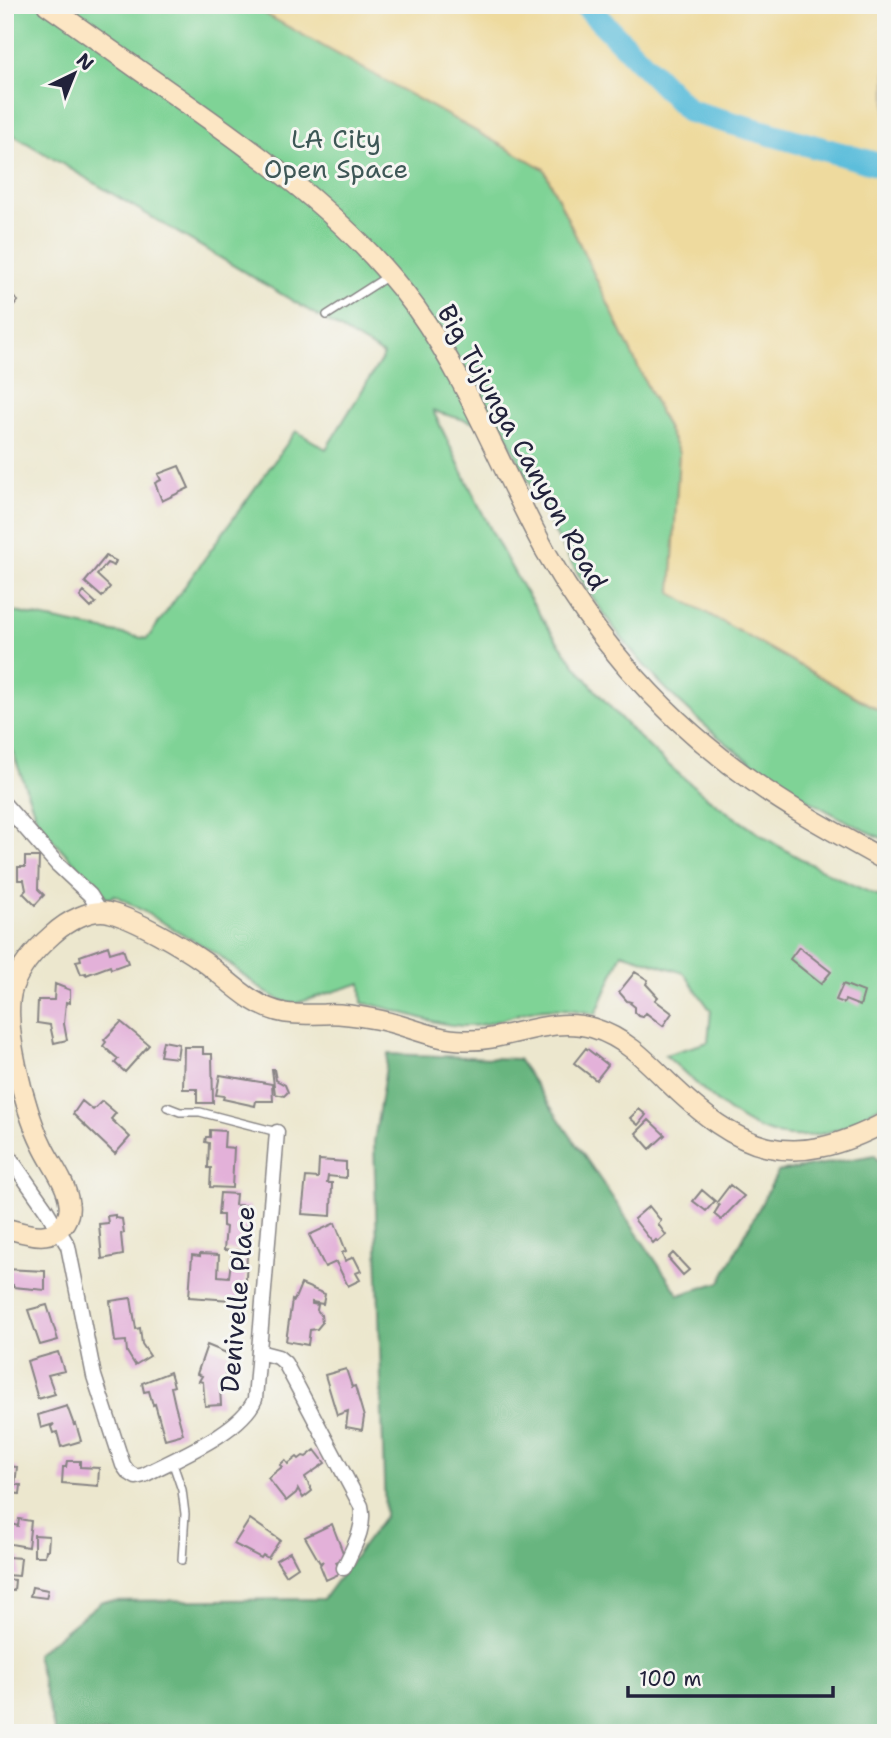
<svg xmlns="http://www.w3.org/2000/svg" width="891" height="1738" font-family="'Shantell Sans',sans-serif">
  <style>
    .green { fill: #7fd396; stroke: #507a68; stroke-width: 2 }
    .forest { fill: #67b57f; stroke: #446c5d; stroke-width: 2 }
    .sand { fill: #eeda9e; stroke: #887e6c; stroke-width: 2 }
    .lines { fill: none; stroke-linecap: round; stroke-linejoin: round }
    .river { stroke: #5dbedb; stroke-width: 24 }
    .building { fill: #e3b1d9 }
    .lane-casing { stroke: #878484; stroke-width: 10 }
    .street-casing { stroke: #878484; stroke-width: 17 }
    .secondary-casing { stroke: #878484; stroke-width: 22 }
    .lane { stroke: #fff; stroke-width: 7 }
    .street { stroke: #fff; stroke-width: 14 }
    .secondary { stroke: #fce6c4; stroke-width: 19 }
    .labels { text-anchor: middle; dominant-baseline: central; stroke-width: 6; stroke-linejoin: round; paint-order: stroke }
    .park-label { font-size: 26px; fill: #3e5756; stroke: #f6f6f2 }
    .street-label { font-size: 26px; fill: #22223b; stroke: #f6f6f2 }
  </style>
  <rect width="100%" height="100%" fill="#f6f6f2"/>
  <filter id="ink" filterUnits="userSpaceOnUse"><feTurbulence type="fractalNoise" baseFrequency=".0143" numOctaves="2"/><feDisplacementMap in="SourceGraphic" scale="14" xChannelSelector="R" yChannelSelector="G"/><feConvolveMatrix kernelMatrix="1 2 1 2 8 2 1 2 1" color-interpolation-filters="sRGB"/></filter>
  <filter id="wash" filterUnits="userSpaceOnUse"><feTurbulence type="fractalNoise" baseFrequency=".00686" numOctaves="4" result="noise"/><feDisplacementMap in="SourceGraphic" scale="28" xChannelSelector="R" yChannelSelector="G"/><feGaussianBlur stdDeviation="1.57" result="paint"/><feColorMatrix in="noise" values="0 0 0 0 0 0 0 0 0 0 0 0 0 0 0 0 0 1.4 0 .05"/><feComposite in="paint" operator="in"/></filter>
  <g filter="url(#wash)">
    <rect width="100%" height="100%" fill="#ece7ce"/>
    <path class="green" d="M5,5H886V840C765,786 656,700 586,587C555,537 530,484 504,431L433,411C463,471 490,534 525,591C608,731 735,839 886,899V1102C872,1110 858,1121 844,1127C762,1159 721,1104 665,1055L708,1042L711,1011L684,973L622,953L596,1014C573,1009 549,1006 526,1012C505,1018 485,1027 463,1026C428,1024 397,1008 362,1003L361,983L294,1004L280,1000L265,992L217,954L115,895L108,899L39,825L5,730V610L147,639L296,431L326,449L384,355L5,130Z"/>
    <path class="forest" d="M388,1054L518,1059L679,1295L720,1282L778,1172L875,1155L886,1174V1733H413L412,1725L385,1733H55L36,1654L102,1601L323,1599L385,1516L374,1142Z"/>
    <path class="sand" d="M249,5H886V714L671,593L679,453L544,169Z"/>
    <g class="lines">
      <path class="river" d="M585,5L689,111L883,166L886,165"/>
    </g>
    <g id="blocks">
      <path class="building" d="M5,290L18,301L5,316Z
        M179,466L189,488L162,501L155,483L161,480L158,474Z
        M106,556L116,561L114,566L107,563L97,575L110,587L102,597L85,582Z
        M84,592L96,603L91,608L80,597Z
        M25,857H39L38,889L44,895L35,905L23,893L26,890L24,880H18V867H25Z
        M108,946L110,953L123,949L128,963L111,969L110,966L86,975V973L81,974L76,961L81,960L80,956Z
        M799,947L831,972L821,984L790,959Z
        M635,972L648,980L646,984L658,997L655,1000L672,1013L663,1026L646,1013L643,1017L639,1016L635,1012V1007L630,1003L631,1002L627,1001L619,992Z
        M55,984L70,990V1003L66,1002L64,1024L67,1040L54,1043L50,1025L37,1023L38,1000H54Z
        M843,984L864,992L860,1006L845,1000L844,1003L836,1000Z
        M121,1022L149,1045L125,1072L115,1063L118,1059L103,1046L106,1042L104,1040Z
        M163,1041L179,1044L177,1058L160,1056Z
        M184,1047H203V1054H212L213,1103H197V1089H183Z
        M586,1048L608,1065L596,1080L574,1063Z
        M272,1069H274L276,1080L285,1085L288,1092L284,1096L275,1094Z
        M220,1075L272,1084L273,1101H256L255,1106L223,1099L224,1096L216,1095Z
        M82,1101L93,1110L102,1101L116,1113L111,1119L130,1137L115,1154L73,1114Z
        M639,1109L646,1115L638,1125L630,1118Z
        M649,1120L665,1135L650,1149L636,1133Z
        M210,1130L225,1131L224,1147L234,1148L232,1188L210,1187L211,1168H208L209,1143L205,1142L206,1137H210Z
        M319,1160L346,1162V1178L328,1176L327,1183H332L331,1216L302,1214L306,1177L318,1178Z
        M730,1185L744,1196L721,1220L714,1214L719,1206L717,1202Z
        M702,1190L715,1201L706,1211L693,1201Z
        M220,1193L236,1194L235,1205L250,1206L247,1251L224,1250L226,1227L223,1226V1215H218Z
        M649,1206L661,1221L658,1224L666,1235L658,1242L656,1240L653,1243L634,1219Z
        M115,1215V1218L122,1219L124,1233L121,1234L123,1255L102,1259L99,1224L108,1223L107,1216Z
        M335,1223L346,1251L342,1253L345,1261L354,1257L361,1271L356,1273L360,1280L348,1286L336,1262L325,1267L309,1235Z
        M673,1253L689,1270L683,1275L668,1258Z
        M200,1254L219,1255L218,1276L229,1277L232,1254L247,1255L245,1301L189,1297L192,1255L200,1256Z
        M5,1269L45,1271V1290L13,1287V1285L5,1284Z
        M301,1284L325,1294L323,1304L312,1302V1304L318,1305L317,1310L321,1315L322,1323L317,1329L310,1330L308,1345L286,1341L292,1300L294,1301Z
        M131,1298L136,1329L140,1328L142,1344L150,1356L135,1365L127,1352L126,1341L115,1342L110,1301Z
        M47,1305L58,1340L40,1345L28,1310Z
        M207,1345L234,1356L220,1387L221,1405L205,1406L203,1382L199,1381L202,1376L197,1374Z
        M58,1352L64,1371L48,1375L55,1394L38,1399L27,1361Z
        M346,1369L352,1387L355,1386L364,1417L362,1430L346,1427L348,1411L337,1415L325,1375Z
        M170,1372L174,1386L171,1387L175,1405L183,1434L165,1439L155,1404L153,1405L149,1391L144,1392L142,1383Z
        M67,1406L74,1425L76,1424L81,1441L61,1447L57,1432L53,1433L51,1427L54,1424L41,1428L38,1415Z
        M315,1450L325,1463L305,1477L312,1491L303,1498L298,1489L296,1493L286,1501L268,1478L282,1467L280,1465L285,1460L288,1464L297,1457L299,1459L303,1456L306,1457Z
        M67,1461H80V1467L99,1468L98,1486L62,1483L63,1467H66Z
        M5,1466L17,1467L15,1485H21L20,1494L5,1492Z
        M19,1519L31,1521L28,1547L5,1543V1527L10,1528L11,1524L18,1526Z
        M250,1519L280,1540L268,1558L263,1555L261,1558L234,1544Z
        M332,1524L345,1558L336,1562L341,1573L326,1580L320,1565L323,1561L320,1563L305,1537Z
        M34,1535L49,1536L48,1550H46L45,1556H34Z
        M290,1552L298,1567L286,1575L276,1560Z
        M7,1557L21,1558L19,1576L5,1575Z
        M5,1579L15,1580L14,1591L5,1590Z
        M32,1587L48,1590L46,1598L30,1596Z"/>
    </g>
  </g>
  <g filter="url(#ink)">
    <use href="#blocks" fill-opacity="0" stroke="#878484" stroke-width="2"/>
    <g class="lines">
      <defs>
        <path id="lane" d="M327,315L388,276
          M167,1107L180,1112H200L277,1132
          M172,1461L182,1490L185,1514L182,1560"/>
        <path id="street" d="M5,805L58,865L90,895L100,911
          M5,1151L45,1208L68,1246L94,1376L123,1465L128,1472L136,1477L144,1475C176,1458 241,1432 255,1399L277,1132
          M259,1352L278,1357L285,1363L361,1506C366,1528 353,1548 344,1568"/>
        <path id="secondary" d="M47,5C96,39 144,74 193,108C275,166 356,226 416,308C469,382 502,472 546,552C598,643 668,722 754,782C796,812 842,836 886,861
          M5,1228C25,1233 51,1244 65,1222C68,1217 70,1210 69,1204C67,1183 50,1163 42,1145C25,1111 1,1022 13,987C20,967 36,949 52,935C66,922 91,907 111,913C137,920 180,945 203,961C229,980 251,1007 285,1013C298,1015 310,1014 324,1014C341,1013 358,1016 375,1019C405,1024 433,1040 464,1040C507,1042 549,1015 593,1028C623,1037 644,1058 666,1080C740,1152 789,1173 886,1122"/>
      </defs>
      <use href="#lane" class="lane-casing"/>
      <use href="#street" class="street-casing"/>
      <use href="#secondary" class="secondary-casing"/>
      <use href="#lane" class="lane"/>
      <use href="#street" class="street"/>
      <use href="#secondary" class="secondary"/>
    </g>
  </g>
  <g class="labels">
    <g class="park-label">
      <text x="336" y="138">LA City<tspan x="336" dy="30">Open Space</tspan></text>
    </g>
    <g class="street-label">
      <text transform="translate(523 447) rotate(61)">Big Tujunga Canyon Road</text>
      <text transform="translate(237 1299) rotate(-85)">Denivelle Place</text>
    </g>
  </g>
  <rect width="891" height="1738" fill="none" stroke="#f6f6f2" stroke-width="28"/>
  <g transform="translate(74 74) rotate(43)" stroke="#f6f6f2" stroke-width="5" paint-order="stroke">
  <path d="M0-5L12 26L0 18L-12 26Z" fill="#22223b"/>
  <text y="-10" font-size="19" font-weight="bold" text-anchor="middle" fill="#22223b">N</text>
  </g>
  <path d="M628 1686v10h205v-10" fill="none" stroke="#22223b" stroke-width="3.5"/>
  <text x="639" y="1686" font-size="21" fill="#22223b" stroke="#f6f6f2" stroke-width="5" paint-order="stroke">100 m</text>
</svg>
